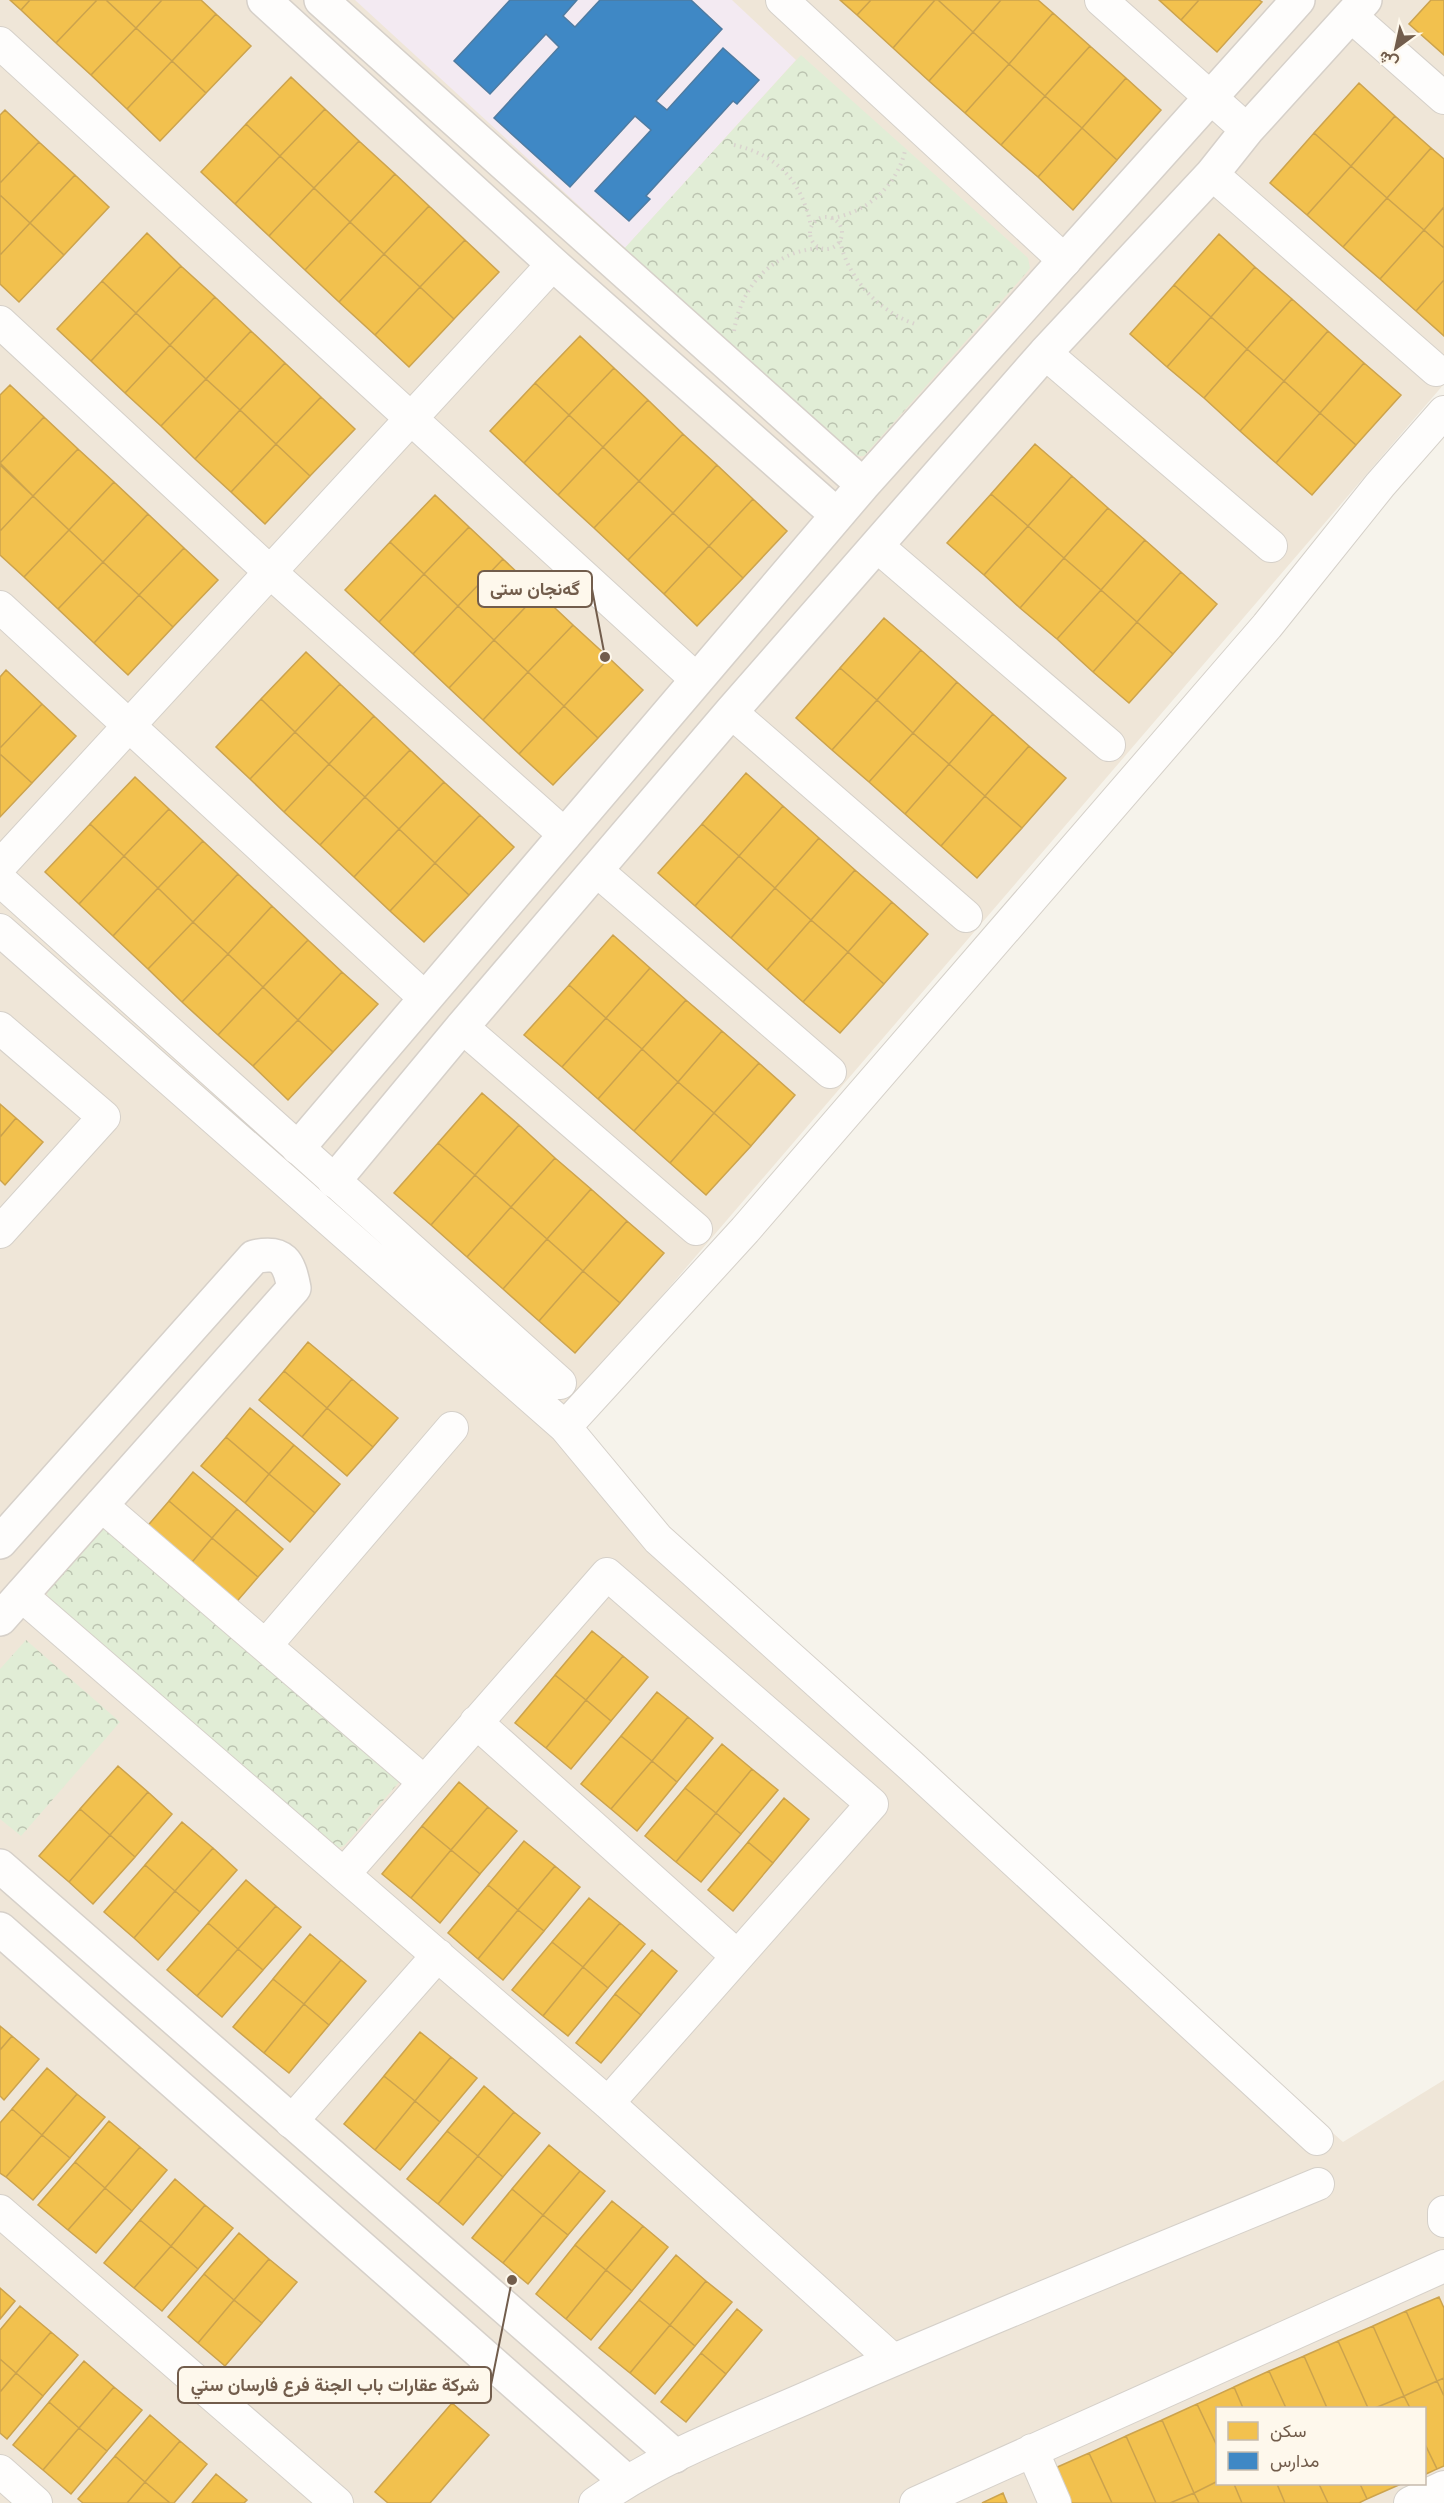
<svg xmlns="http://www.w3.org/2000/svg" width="1444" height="2503" font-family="'Golos Text',Vazirmatn,sans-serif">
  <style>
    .residential { fill: #efe6d8; fill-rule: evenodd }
    .education { fill: #f3eaf2 }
    .park { fill: url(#park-crowns) }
    .homes { fill: #f2c14e; stroke: #cca34d; stroke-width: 1.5 }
    .schools { fill: #3f88c5; stroke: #4e7ba1; stroke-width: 1.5 }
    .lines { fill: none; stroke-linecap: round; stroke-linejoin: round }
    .street-casing { stroke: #d5d0c9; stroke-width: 34 }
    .secondary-casing { stroke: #d6d0c9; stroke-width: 36 }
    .path { stroke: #d9d3ce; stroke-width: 4; stroke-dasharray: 1.5 4.5; stroke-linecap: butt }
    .street { stroke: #fefdfc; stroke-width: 32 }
    .secondary { stroke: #fefdfc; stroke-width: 33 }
    .leader { fill: none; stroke: #725d4c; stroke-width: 2 }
    .callout-dot { fill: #725d4c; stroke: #fef8ec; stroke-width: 2 }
    .callout { fill: #fef8ec; stroke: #725d4c; stroke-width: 2 }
    .callout-label { font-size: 18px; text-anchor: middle; font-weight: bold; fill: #725d4c }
  </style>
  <defs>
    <pattern id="park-crowns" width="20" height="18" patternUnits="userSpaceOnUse" patternTransform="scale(1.5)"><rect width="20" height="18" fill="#e1edd6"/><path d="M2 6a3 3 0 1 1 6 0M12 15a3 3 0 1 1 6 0" fill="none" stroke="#bbc3b0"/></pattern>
  </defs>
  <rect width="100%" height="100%" fill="#f6f3eb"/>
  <path class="residential" d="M0,0H1444V384L546,1431L1343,2142L1444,2080V2503H0ZM1218,2408H1424V2484H1218Z"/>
  <path class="education" d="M355,0H732L796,60L625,248Z"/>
  <path class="park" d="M801,55L1028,258L1030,268L1027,272L864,456H854L623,250Z
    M106,1528L400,1781L344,1846L338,1848L51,1602L47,1594L49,1588L102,1529Z
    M26,1640L120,1722L21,1836L0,1819V1669Z"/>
  <path class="homes" d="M10,0H30L21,10Z
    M30,0H97L56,43L21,10Z
    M97,0H106L136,28L91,75L56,43Z
    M106,0H162L136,28Z
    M162,0H201L216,14L172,61L136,28Z
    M840,0H871L857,15Z
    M871,0H935L893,48L857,15Z
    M935,0H938L973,32L929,81L893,48Z
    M938,0H1001L973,32Z
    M1001,0H1038L1053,13L1009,64L973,32Z
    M1159,0H1199L1181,20Z
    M1199,0H1259L1262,2L1217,52L1181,20Z
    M1431,0H1444V55L1409,24Z
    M1053,13L1090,46L1045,96L1009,64Z
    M216,14L251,46L206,93L172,61Z
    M136,28L172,61L127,109L91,75Z
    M973,32L1009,64L965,113L929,81Z
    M1090,46L1126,78L1082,128L1045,96Z
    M172,61L206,93L160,141L127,109Z
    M1009,64L1045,96L1001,145L965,113Z
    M291,77L325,109L280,156L246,124Z
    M1126,78L1161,110L1117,160L1082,128Z
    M1359,83L1395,116L1351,166L1314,133Z
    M1045,96L1082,128L1038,177L1001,145Z
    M325,109L359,141L314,188L280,156Z
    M5,110L39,142L0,183V115Z
    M1395,116L1431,148L1387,198L1351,166Z
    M246,124L280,156L235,204L201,172Z
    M1082,128L1117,160L1073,210L1038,177Z
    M1314,133L1351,166L1307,215L1270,183Z
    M359,141L395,174L350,222L314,188Z
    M39,142L75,175L30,223L0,195V183Z
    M1431,148L1444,159V207L1424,230L1387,198Z
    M280,156L314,188L269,236L235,204Z
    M1351,166L1387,198L1343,247L1307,215Z
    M395,174L429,206L384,254L350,222Z
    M75,175L109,207L64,255L30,223Z
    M314,188L350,222L305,270L269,236Z
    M0,195L30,223L0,255Z
    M1387,198L1424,230L1380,279L1343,247Z
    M429,206L465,240L420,287L384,254Z
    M1444,207V248L1424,230Z
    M350,222L384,254L339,302L305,270Z
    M30,223L64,255L19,302L0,284V255Z
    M1424,230L1444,248V280L1416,311L1380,279Z
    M147,233L181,266L136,313L102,281Z
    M1219,234L1255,267L1211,317L1174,285Z
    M465,240L499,272L454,319L420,287Z
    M384,254L420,287L375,335L339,302Z
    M181,266L215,297L170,345L136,313Z
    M1255,267L1292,299L1247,349L1211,317Z
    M1444,280V336L1416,311Z
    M102,281L136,313L91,361L57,329Z
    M1174,285L1211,317L1167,367L1130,334Z
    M420,287L454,319L409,367L375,335Z
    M215,297L251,331L206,379L170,345Z
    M1292,299L1328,331L1284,381L1247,349Z
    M136,313L170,345L125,393L91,361Z
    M1211,317L1247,349L1204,398L1167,367Z
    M251,331L285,363L240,410L206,379Z
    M1328,331L1364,363L1320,413L1284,381Z
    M580,336L614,368L569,415L535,383Z
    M170,345L206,379L161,426L125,393Z
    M1247,349L1284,381L1240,431L1204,398Z
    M285,363L321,397L276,444L240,410Z
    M1364,363L1401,395L1356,445L1320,413Z
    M614,368L648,400L603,447L569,415Z
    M206,379L240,410L195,459L161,426Z
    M1284,381L1320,413L1276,463L1240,431Z
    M535,383L569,415L524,463L490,431Z
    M10,385L44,417L0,463V395Z
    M321,397L355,429L310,476L276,444Z
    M648,400L683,434L639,481L603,447Z
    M240,410L276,444L231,492L195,459Z
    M1320,413L1356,445L1312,495L1276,463Z
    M569,415L603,447L558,495L524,463Z
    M44,417L78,449L33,496L0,463Z
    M683,434L717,465L673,513L639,481Z
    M276,444L310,476L265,524L231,492Z
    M1035,444L1072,476L1028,526L991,494Z
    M603,447L639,481L594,528L558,495Z
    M78,449L114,482L69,530L33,496Z
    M0,465L33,496L0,531Z
    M717,465L753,499L709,546L673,513Z
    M1072,476L1108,508L1064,558L1028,526Z
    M639,481L673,513L628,560L594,528Z
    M114,482L148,514L103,562L69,530Z
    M991,494L1028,526L984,575L947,543Z
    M435,495L469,527L424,574L390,542Z
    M33,496L69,530L24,577L0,555V531Z
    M753,499L787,531L743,578L709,546Z
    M1108,508L1145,540L1101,590L1064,558Z
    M673,513L709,546L664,594L628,560Z
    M148,514L184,548L139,595L103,562Z
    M1028,526L1064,558L1020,608L984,575Z
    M469,527L503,559L458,606L424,574Z
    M69,530L103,562L58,609L24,577Z
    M1145,540L1181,572L1137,622L1101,590Z
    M390,542L424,574L379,622L345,590Z
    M709,546L743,578L697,626L664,594Z
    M184,548L218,580L173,627L139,595Z
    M1064,558L1101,590L1057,639L1020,608Z
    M503,559L539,593L494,640L458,606Z
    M103,562L139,595L94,643L58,609Z
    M1181,572L1217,604L1173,654L1137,622Z
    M424,574L458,606L413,654L379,622Z
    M1101,590L1137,622L1093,672L1057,639Z
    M539,593L573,625L528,672L494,640Z
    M139,595L173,627L128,675L94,643Z
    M458,606L494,640L449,688L413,654Z
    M884,618L921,650L877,700L840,668Z
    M1137,622L1173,654L1129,703L1093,672Z
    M573,625L609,658L564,706L528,672Z
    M494,640L528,672L483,720L449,688Z
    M921,650L957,682L913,733L877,700Z
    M306,652L340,684L295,732L261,699Z
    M609,658L643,690L598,738L564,706Z
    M840,668L877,700L832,750L796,718Z
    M6,670L42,704L0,748V677Z
    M528,672L564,706L519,754L483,720Z
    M957,682L993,714L949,764L913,733Z
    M340,684L374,716L329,764L295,732Z
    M261,699L295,732L250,779L216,747Z
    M877,700L913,733L869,782L832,750Z
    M42,704L76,736L32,783L0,754V748Z
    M564,706L598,738L553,785L519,754Z
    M993,714L1029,746L985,796L949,764Z
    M374,716L410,750L365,797L329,764Z
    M295,732L329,764L284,812L250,779Z
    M913,733L949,764L905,814L869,782Z
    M1029,746L1066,778L1022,828L985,796Z
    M410,750L444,782L399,829L365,797Z
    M0,754L32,783L0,817Z
    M329,764L365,797L320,845L284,812Z
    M949,764L985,796L941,846L905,814Z
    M746,773L783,806L739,856L702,824Z
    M135,777L169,809L124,856L90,824Z
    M444,782L480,815L435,863L399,829Z
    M985,796L1022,828L977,878L941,846Z
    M365,797L399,829L354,877L320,845Z
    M783,806L819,838L775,888L739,856Z
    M169,809L203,841L158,888L124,856Z
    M480,815L514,847L469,895L435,863Z
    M90,824L124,856L79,904L45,872Z
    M702,824L739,856L695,906L658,873Z
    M399,829L435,863L390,911L354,877Z
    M819,838L855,870L811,920L775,888Z
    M203,841L238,874L193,922L158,888Z
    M124,856L158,888L113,936L79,904Z
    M739,856L775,888L731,938L695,906Z
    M435,863L469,895L424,942L390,911Z
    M855,870L892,902L848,952L811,920Z
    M238,874L272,906L228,954L193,922Z
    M158,888L193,922L148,969L113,936Z
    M775,888L811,920L767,970L731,938Z
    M892,902L928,934L884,984L848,952Z
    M272,906L308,940L263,987L228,954Z
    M811,920L848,952L803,1002L767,970Z
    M193,922L228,954L182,1002L148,969Z
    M613,935L650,968L606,1018L569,985Z
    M308,940L342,972L298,1020L263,987Z
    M848,952L884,984L840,1033L803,1002Z
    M228,954L263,987L218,1035L182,1002Z
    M650,968L686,1000L642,1049L606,1018Z
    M342,972L378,1004L333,1052L298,1020Z
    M569,985L606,1018L562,1067L524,1035Z
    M263,987L298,1020L253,1066L218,1035Z
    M686,1000L722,1031L678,1082L642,1049Z
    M606,1018L642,1049L598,1099L562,1067Z
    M298,1020L333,1052L288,1100L253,1066Z
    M722,1031L759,1063L714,1113L678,1082Z
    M642,1049L678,1082L634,1131L598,1099Z
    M759,1063L795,1095L751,1146L714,1113Z
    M678,1082L714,1113L670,1163L634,1131Z
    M482,1093L519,1125L475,1175L438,1143Z
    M0,1104L16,1118L0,1137Z
    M714,1113L751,1146L706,1195L670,1163Z
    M16,1118L43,1142L5,1185L0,1180V1137Z
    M519,1125L555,1158L511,1207L475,1175Z
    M438,1143L475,1175L431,1225L394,1193Z
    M555,1158L591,1189L547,1239L511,1207Z
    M475,1175L511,1207L467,1257L431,1225Z
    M591,1189L627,1221L583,1271L547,1239Z
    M511,1207L547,1239L503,1289L467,1257Z
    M627,1221L664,1253L620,1303L583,1271Z
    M547,1239L583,1271L539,1321L503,1289Z
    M583,1271L620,1303L575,1353L539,1321Z
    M308,1342L352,1379L327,1408L284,1371Z
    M284,1371L327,1408L302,1437L259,1400Z
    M352,1379L398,1418L373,1447L327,1408Z
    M250,1408L294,1445L269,1474L226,1437Z
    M327,1408L373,1447L347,1476L302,1437Z
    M226,1437L269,1474L245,1503L201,1466Z
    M294,1445L340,1484L315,1513L269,1474Z
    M193,1472L237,1509L212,1538L169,1501Z
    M269,1474L315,1513L290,1542L245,1503Z
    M169,1501L212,1538L188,1567L144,1530Z
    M237,1509L283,1549L258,1577L212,1538Z
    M212,1538L258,1577L233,1606L188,1567Z
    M592,1631L623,1656L586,1700L555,1675Z
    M623,1656L648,1677L611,1721L586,1700Z
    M555,1675L586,1700L546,1748L515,1723Z
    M657,1692L688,1717L652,1761L621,1736Z
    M586,1700L611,1721L571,1769L546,1748Z
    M688,1717L713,1738L677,1782L652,1761Z
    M621,1736L652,1761L611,1809L581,1784Z
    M722,1744L752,1769L716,1813L685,1788Z
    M652,1761L677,1782L637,1831L611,1809Z
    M118,1766L148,1792L110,1835L80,1809Z
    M752,1769L778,1790L741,1834L716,1813Z
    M459,1782L488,1807L451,1850L422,1826Z
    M685,1788L716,1813L676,1862L645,1836Z
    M148,1792L172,1814L135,1857L110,1835Z
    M784,1798L809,1819L773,1863L748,1842Z
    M488,1807L517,1831L480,1874L451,1850Z
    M80,1809L110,1835L69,1882L39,1856Z
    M716,1813L741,1834L701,1882L676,1862Z
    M182,1822L213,1848L175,1891L145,1865Z
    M422,1826L451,1850L411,1898L382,1874Z
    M110,1835L135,1857L93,1904L69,1882Z
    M524,1841L555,1866L518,1910L488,1885Z
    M748,1842L773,1863L733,1911L708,1890Z
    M213,1848L237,1870L200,1912L175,1891Z
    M451,1850L480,1874L440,1923L411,1898Z
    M145,1865L175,1891L134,1938L104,1912Z
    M555,1866L580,1887L544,1931L518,1910Z
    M246,1880L276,1906L238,1949L208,1923Z
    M488,1885L518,1910L478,1959L448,1933Z
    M175,1891L200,1912L158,1960L134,1938Z
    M589,1898L620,1923L583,1967L552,1942Z
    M276,1906L301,1927L263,1970L238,1949Z
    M518,1910L544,1931L503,1980L478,1959Z
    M208,1923L238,1949L197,1996L167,1970Z
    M620,1923L645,1944L608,1988L583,1967Z
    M310,1934L341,1960L304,2004L273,1979Z
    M552,1942L583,1967L543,2016L512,1990Z
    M238,1949L263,1970L222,2017L197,1996Z
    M652,1950L677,1971L641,2015L615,1994Z
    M341,1960L366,1981L329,2025L304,2004Z
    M583,1967L608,1988L568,2036L543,2016Z
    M273,1979L304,2004L264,2053L233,2027Z
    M615,1994L641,2015L601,2063L576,2043Z
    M304,2004L329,2025L289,2073L264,2053Z
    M0,2026L12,2036L0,2050Z
    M420,2032L451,2057L415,2101L384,2076Z
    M12,2036L39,2059L4,2100L0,2096V2050Z
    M451,2057L477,2078L440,2122L415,2101Z
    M47,2068L77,2094L42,2135L12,2109Z
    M384,2076L415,2101L375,2150L344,2124Z
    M484,2086L514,2112L478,2156L447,2131Z
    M77,2094L105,2117L70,2158L42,2135Z
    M415,2101L440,2122L400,2170L375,2150Z
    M12,2109L42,2135L6,2177L0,2173V2123Z
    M514,2112L540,2133L503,2177L478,2156Z
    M109,2121L140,2147L105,2188L75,2162Z
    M447,2131L478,2156L438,2204L407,2179Z
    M42,2135L70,2158L33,2200L6,2177Z
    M549,2145L580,2171L543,2215L512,2189Z
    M140,2147L167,2170L132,2211L105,2188Z
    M478,2156L503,2177L463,2225L438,2204Z
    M75,2162L105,2188L68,2230L38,2205Z
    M580,2171L605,2191L568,2235L543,2215Z
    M175,2179L205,2205L171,2246L140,2220Z
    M105,2188L132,2211L96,2253L68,2230Z
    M512,2189L543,2215L503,2263L472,2238Z
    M612,2201L643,2226L606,2270L575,2245Z
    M205,2205L233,2228L198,2269L171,2246Z
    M543,2215L568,2235L528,2284L503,2263Z
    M140,2220L171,2246L134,2288L104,2263Z
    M643,2226L668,2247L632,2291L606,2270Z
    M239,2233L269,2259L234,2300L204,2274Z
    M575,2245L606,2270L566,2319L536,2294Z
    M171,2246L198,2269L162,2311L134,2288Z
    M676,2255L706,2281L670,2325L639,2300Z
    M269,2259L297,2282L262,2323L234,2300Z
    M606,2270L632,2291L591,2340L566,2319Z
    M204,2274L234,2300L198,2343L168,2317Z
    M706,2281L732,2302L695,2346L670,2325Z
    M0,2288L15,2301L0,2319Z
    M1439,2297L1444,2308V2378L1437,2381L1406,2311Z
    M234,2300L262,2323L225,2366L198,2343Z
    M639,2300L670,2325L630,2373L599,2348Z
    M20,2306L51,2332L16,2373L0,2359V2330Z
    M737,2309L762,2330L726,2374L701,2353Z
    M1406,2311L1437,2381L1404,2396L1373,2326Z
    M670,2325L695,2346L655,2394L630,2373Z
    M1373,2326L1404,2396L1375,2408H1368L1338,2341Z
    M51,2332L78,2355L43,2396L16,2373Z
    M1338,2341L1368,2408H1327L1304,2356Z
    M701,2353L726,2374L686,2422L661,2402Z
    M1304,2356L1327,2408H1286L1269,2371Z
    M0,2359L16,2373L0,2392Z
    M84,2361L114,2387L79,2428L49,2402Z
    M1269,2371L1286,2408H1243L1234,2387Z
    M16,2373L43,2396L7,2439L0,2433V2392Z
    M1444,2378V2396L1437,2381Z
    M1437,2381L1444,2396V2466L1437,2469L1424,2442V2408H1410L1404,2396Z
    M114,2387L142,2410L107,2451L79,2428Z
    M1234,2387L1243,2408H1218V2448L1197,2404Z
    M1404,2396L1410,2408H1375Z
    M49,2402L79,2428L43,2470L13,2445Z
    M452,2403L489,2435L430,2503H388L375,2492Z
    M1197,2404L1218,2448V2481L1194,2493L1162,2420Z
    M150,2415L180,2441L145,2482L115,2456Z
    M1162,2420L1194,2493L1170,2503H1156L1126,2436Z
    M79,2428L107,2451L71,2494L43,2470Z
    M1126,2436L1156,2503H1112L1089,2453Z
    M180,2441L207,2464L174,2503H170L145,2482Z
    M1424,2442L1437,2469L1424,2475Z
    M1089,2453L1112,2503H1068L1053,2469Z
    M115,2456L145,2482L127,2503H83L78,2499Z
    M216,2474L247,2500L244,2503H192Z
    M1218,2481V2484H1234L1242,2503H1199L1194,2493Z
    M145,2482L170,2503H127Z
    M1234,2484H1277L1285,2503H1242Z
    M1277,2484H1319L1328,2503H1285Z
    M1319,2484H1360L1367,2499L1359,2503H1328Z
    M1360,2484H1401L1367,2499Z
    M1003,2493L1007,2503H982Z
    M1194,2493L1199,2503H1170Z"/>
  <path class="schools" d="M510,0H577L563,16L575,27L600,0H691L722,29L656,101L667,110L723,48L759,80L737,104L733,101L646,196L650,199L629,221L595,191L651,130L635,116L570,187L494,118L559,47L546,34L490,94L454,61Z"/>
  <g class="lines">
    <defs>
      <path id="street" d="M782,0L1065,261
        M1101,0L1247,130
        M1351,16L1444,98
        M0,43L696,679
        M1212,174L1436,370
        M0,322L269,571L565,835
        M1045,353L1271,546
        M877,546L1109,745
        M0,607L425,998
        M731,712L966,916
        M0,866L553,264
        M596,870L830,1072
        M0,880L560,1383
        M0,930L565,1427L658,1539L909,1764L1317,2139
        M462,1027L696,1229
        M0,1028L104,1117L0,1232
        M565,1427L745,1230L1267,626L1380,485L1444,412
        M101,1505L423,1781
        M21,1595L608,2103L893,2360
        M266,1645L452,1428
        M476,1722L737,1956
        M344,1874L607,1574L872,1804L608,2103
        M291,2122L438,1955
        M0,2211L337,2503
        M1444,2212V2221
        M1032,2450L1055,2503
        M0,2471L36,2503
        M595,2503C666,2452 752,2423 831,2387C992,2317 1156,2251 1318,2184
        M916,2503L1444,2266
        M1410,2503L1444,2487"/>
      <path id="secondary" d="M264,0L553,264L837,515
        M321,0L863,485
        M298,1148L863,485L1298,0
        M334,1181L462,1027L731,712L1045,353L1212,174L1247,130L1365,0
        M0,1542L254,1257C283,1250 289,1262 294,1288L0,1619
        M0,1866L675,2456
        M0,1929L626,2481"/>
    </defs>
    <use href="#street" class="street-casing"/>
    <use href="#secondary" class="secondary-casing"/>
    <path class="path" d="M734,145C778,155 802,182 811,226
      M810 233a16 16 0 1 1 32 0a16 16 0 1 1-32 0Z
      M832,218C867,213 897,185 905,151
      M840,241C848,279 880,313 918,325
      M734,331C741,286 773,251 820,248"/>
    <use href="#street" class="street"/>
    <use href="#secondary" class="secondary"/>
  </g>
  <path class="leader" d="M605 657L592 589M512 2280L491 2385"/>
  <g class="callout-dot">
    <circle cx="605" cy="657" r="6"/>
    <circle cx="512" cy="2280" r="6"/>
  </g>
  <g class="callout">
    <rect x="478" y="571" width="114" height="36" rx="6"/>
    <rect x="178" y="2367" width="313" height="36" rx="6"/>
  </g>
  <g class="callout-label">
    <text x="535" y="595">گه‌نجان ستی</text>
    <text x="335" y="2391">شرکة عقارات باب الجنة فرع فارسان ستي</text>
  </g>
  <rect x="1216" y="2407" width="210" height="78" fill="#fef8ec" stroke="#c6baac" stroke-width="1.5"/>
  <rect x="1228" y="2422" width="30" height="18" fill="#f2c14e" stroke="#c6baac" stroke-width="1.5"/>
  <text x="1270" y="2437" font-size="18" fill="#725d4c">سكن</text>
  <rect x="1228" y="2452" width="30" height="18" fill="#3f88c5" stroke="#c6baac" stroke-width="1.5"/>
  <text x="1270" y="2467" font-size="18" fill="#725d4c">مدارس</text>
  <g transform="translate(1396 48) rotate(213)" stroke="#fef8ec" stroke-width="4.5" paint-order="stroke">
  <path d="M0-4.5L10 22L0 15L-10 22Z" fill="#725d4c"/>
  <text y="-9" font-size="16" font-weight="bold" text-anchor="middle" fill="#725d4c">ش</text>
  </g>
</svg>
